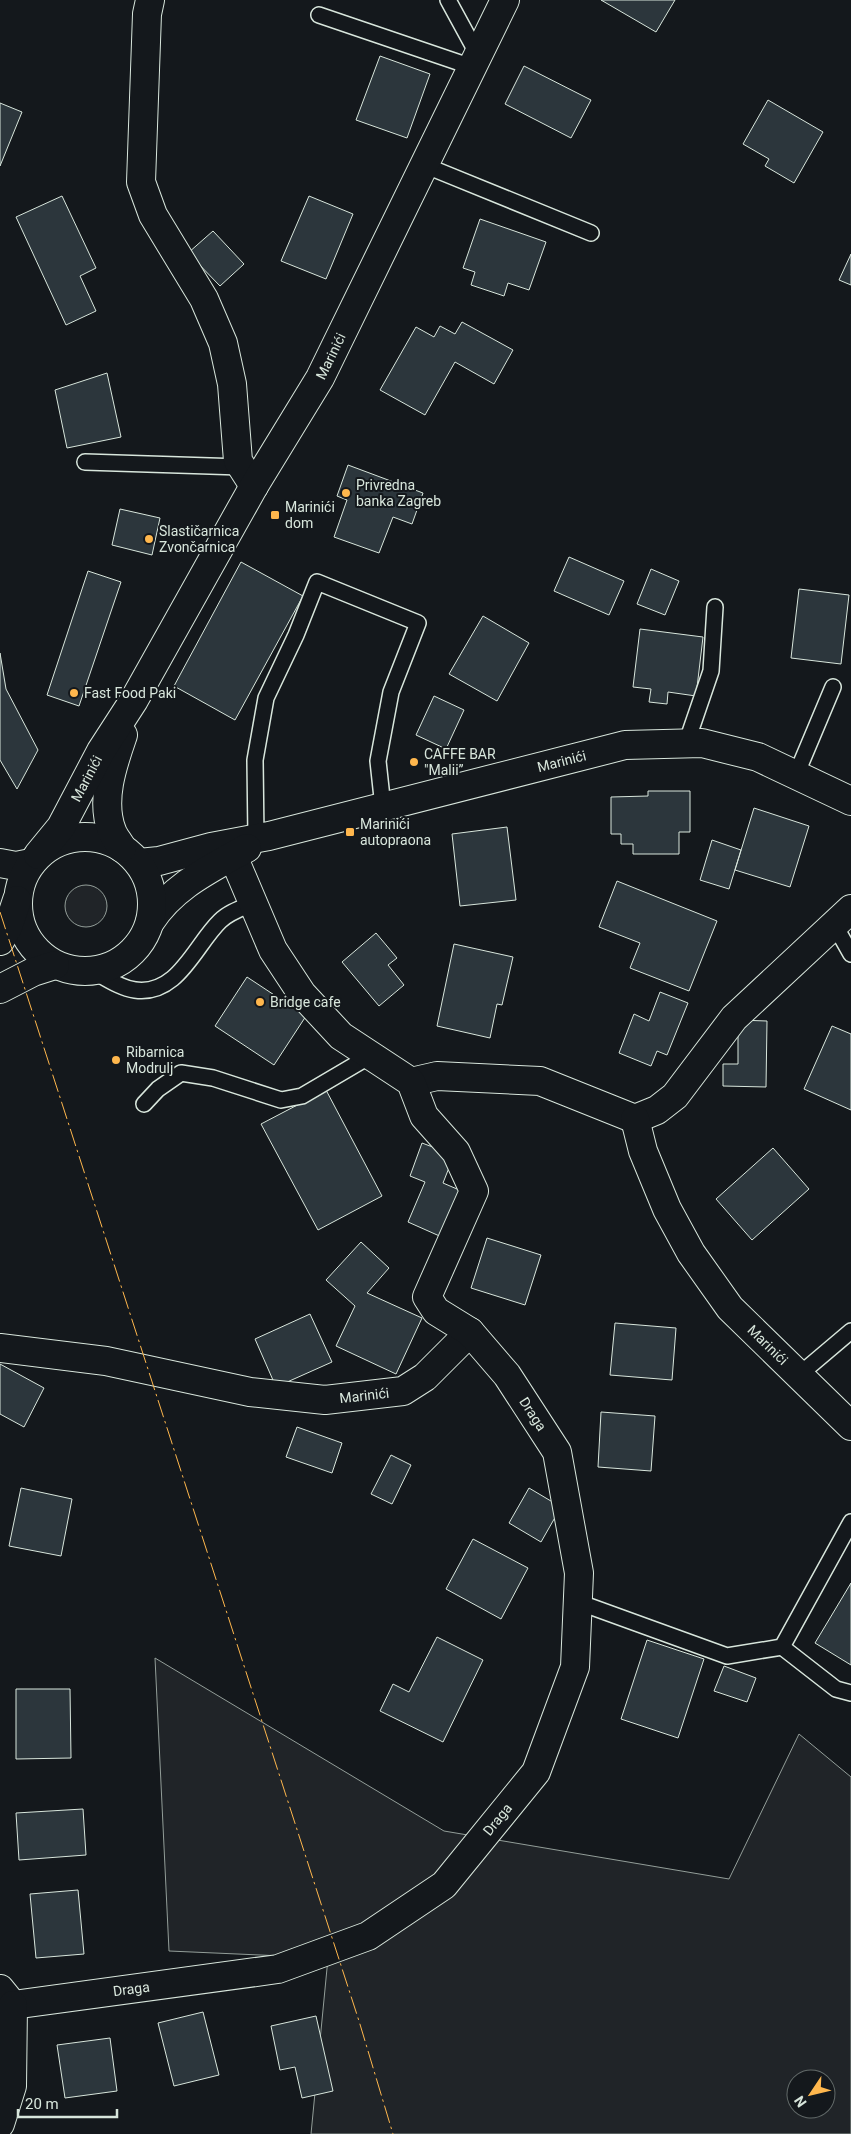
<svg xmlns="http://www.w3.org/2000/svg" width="851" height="2134" font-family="Roboto,sans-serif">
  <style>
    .green { fill: #202428; stroke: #939e99; fill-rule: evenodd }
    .building { fill: #2c363c; stroke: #d8e6dc }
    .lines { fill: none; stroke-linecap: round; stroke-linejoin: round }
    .service-casing { stroke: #d8e6dc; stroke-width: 18 }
    .minor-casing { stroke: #d8e6dc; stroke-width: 30 }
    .tertiary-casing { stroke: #d8e6dc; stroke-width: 30 }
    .secondary-casing { stroke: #d8e6dc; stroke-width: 30 }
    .service { stroke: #14181c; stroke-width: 15 }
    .minor { stroke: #14181c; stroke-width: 28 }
    .tertiary { stroke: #14181c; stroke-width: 28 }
    .secondary { stroke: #14181c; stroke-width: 28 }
    .power { stroke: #ffb74d; stroke-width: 1; stroke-dasharray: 18 4 2.5 4; stroke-linecap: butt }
    .poi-dot { fill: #ffb74d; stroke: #14181c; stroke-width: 2 }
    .labels { text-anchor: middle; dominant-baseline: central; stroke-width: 4; stroke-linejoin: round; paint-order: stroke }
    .street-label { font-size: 14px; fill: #d8e6dc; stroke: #14181c }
    .poi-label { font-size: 14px; fill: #d8e6dc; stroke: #14181c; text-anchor: start }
  </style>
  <rect width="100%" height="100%" fill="#14181c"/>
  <path class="green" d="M65 906a21 21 0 1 1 42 0a21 21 0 1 1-42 0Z
    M155,1658L444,1831L729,1879L799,1734L851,1777V2134H311L328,1958L169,1951ZM796,2079H826V2109H796Z"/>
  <path class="building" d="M601,0H675L656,32Z
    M380,56L430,74L407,138L356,120Z
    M524,66L591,100L571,138L505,104Z
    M768,100L823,132L794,183L765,166L769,159L743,144Z
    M0,103L22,112L0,166Z
    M62,196L96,268L80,276L96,311L66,325L16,217Z
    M309,196L353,214L326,279L281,261Z
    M480,219L546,242L529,290L508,283L504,296L471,285L475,272L463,268Z
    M213,231L244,264L220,286L188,253Z
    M851,254V285L839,280Z
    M462,322L513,350L494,384L455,362L425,415L380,390L416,327L434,337L440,326L455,334Z
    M107,373L121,437L67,448L55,390Z
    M348,465L423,493L412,524L393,517L379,553L334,537L347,500L337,496Z
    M120,509L160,518L152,555L112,545Z
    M569,557L624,581L609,615L554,591Z
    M241,562L303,596L235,720L174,686Z
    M651,569L679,581L665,615L637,604Z
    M88,571L121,582L79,706L47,695Z
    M799,589L849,595L841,664L791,658Z
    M483,616L529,643L497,701L449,674Z
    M640,629L703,637L696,696L668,692L667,704L649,702L651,689L633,687Z
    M0,653L6,689L38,750L17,789L0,760Z
    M434,696L464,710L446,749L416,735Z
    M648,791H690V832H679V854H633V844H621V834H611V797L648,796Z
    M754,808L809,826L790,887L735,870Z
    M507,827L516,900L460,906L452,834Z
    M712,840L741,850L729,889L700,880Z
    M617,881L717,921L689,991L630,968L640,943L599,927Z
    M376,933L397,958L388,965L404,985L379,1006L342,962Z
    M454,944L513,957L502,1005L497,1004L490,1038L437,1026Z
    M247,977L306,1016L274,1065L215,1026Z
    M660,992L688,1003L667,1055L657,1051L651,1066L619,1053L634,1014L649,1021Z
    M738,1020L767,1021L766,1087L723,1086V1064H738Z
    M832,1026L851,1034V1110L804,1089Z
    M326,1090L382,1196L318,1230L261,1124Z
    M422,1143L454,1155L443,1183L464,1192L444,1238L408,1222L425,1182L410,1176Z
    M773,1148L809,1189L752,1240L716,1199Z
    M487,1238L541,1255L525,1305L471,1288Z
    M361,1242L389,1268L367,1293L422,1318L396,1374L336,1346L355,1306L326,1280Z
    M310,1314L332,1362L276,1387L255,1339Z
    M615,1323L676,1328L672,1380L610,1375Z
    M0,1364L44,1388L24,1427L0,1414Z
    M601,1412L655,1416L651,1471L598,1467Z
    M297,1427L342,1443L332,1473L286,1457Z
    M391,1455L411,1465L392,1504L371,1494Z
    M21,1488L72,1499L61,1556L9,1546Z
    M529,1488L561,1507L541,1542L509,1523Z
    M473,1539L528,1568L501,1619L446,1589Z
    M851,1583V1665L815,1643Z
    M437,1637L483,1660L443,1742L380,1711L393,1684L409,1692Z
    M647,1640L704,1659L678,1738L621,1719Z
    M724,1666L756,1678L747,1702L714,1691Z
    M16,1689H70L71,1758L16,1759Z
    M83,1809L86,1855L19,1860L16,1813Z
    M78,1890L84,1954L36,1958L30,1894Z
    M203,2012L219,2075L174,2086L158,2023Z
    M316,2016L333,2091L302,2098L295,2067L280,2070L271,2026Z
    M110,2038L117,2091L65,2098L57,2045Z"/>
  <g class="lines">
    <defs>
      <path id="service" d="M448,0L478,55
        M319,15L472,67
        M424,165L591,233
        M85,462L241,467
        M686,744L711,671L715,607
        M796,775L833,687
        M256,838L255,760L266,698L296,635L317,582L418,623L391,692L378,761L383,807
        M834,924L851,954
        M93,971C106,978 120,988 135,990C178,996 195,945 220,921C229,912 242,908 254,903
        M144,1104L158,1089L181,1073L213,1078L281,1100L302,1096L370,1056
        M799,1375L851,1331
        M578,1602L727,1656L782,1647L851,1522
        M782,1647L836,1689L851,1693"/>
      <g id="minor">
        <path d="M150,0L147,14L141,182L153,215L204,299L223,343L232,384L238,461L254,486"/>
        <path d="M0,863L16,866L31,863"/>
        <path d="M411,1082L437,1076L540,1081L635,1119L657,1110L675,1096L734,1018L851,909"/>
        <path id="s1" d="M635,1119L643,1151L667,1209L691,1253L730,1308L851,1426"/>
        <path id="s2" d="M0,1348L106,1361L250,1392L325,1400L403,1391L425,1377L470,1332"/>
        <path id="s3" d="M0,1989L13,2005L278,1969L368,1936L444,1885L536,1772L575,1667L579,1573L557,1452L507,1375L470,1332L436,1311L427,1297L474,1191L456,1152L424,1116L411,1082L341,1036L302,994L273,950L233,856"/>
        <path d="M0,2124L12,2086L13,2005"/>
      </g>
      <g id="tertiary">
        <path id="s4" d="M139,863L159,861L211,847L269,836L625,745L702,743L758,757L851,801"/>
        <path d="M150,922C173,886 210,869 247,848"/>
      </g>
      <g id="secondary">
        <circle cx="85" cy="904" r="67"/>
        <path d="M122,848C119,842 114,837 112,831C100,800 113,764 123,735"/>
        <path id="s5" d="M38,855L61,827L101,751L134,700L254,486L320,378L505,0"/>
        <path d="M0,941L8,927L17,900"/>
        <path d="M0,989L33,972L55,965"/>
      </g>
    </defs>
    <use href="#service" class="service-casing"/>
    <use href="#minor" class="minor-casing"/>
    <use href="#tertiary" class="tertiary-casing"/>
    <use href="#secondary" class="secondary-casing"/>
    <use href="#service" class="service"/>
    <use href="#minor" class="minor"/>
    <use href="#tertiary" class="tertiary"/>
    <use href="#secondary" class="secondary"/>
    <path class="power" d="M0,912L359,2021L393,2134"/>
  </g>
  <g class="poi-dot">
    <circle cx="346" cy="493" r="5"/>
    <rect x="270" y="510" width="10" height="10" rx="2.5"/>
    <circle cx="149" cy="539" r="5"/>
    <circle cx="74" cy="693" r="5"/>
    <circle cx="414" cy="762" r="5"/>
    <rect x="345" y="827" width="10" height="10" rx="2.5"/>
    <circle cx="260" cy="1002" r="5"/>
    <circle cx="116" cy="1060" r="5"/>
  </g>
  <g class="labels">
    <g class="street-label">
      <text stroke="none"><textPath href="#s5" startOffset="579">Marinići</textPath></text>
      <text stroke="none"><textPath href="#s4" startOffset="435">Marinići</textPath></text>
      <text stroke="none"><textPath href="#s5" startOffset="91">Marinići</textPath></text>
      <text stroke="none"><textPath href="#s1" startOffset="266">Marinići</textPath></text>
      <text stroke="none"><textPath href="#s2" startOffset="369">Marinići</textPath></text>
      <text transform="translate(533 1414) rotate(57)">Draga</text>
      <text stroke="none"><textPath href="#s3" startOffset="560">Draga</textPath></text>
      <text stroke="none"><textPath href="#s3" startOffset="140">Draga</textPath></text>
    </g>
    <g class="poi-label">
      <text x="356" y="485">Privredna<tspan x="356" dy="16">banka Zagreb</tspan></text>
      <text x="285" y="507">Marinići<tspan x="285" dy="16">dom</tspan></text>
      <text x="159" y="531">Slastičarnica<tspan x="159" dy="16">Zvončarnica</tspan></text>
      <text x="84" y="693">Fast Food Paki</text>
      <text x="424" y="754">CAFFE BAR<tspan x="424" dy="16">"Malii”</tspan></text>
      <text x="360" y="824">Marinići<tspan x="360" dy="16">autopraona</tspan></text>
      <text x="270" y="1002">Bridge cafe</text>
      <text x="126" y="1052">Ribarnica<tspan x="126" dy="16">Modrulj</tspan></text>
    </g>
  </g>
  <g transform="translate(811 2094) rotate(235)"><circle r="24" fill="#14181c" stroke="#626a69"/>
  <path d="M0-4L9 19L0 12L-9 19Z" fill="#ffb74d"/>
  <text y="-8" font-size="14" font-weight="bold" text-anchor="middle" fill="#d8e6dc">N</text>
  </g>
  <path d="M18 2109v8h99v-8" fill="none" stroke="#d8e6dc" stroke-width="2.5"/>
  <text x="25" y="2109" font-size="15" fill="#d8e6dc" stroke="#14181c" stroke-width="4" paint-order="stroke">20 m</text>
</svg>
